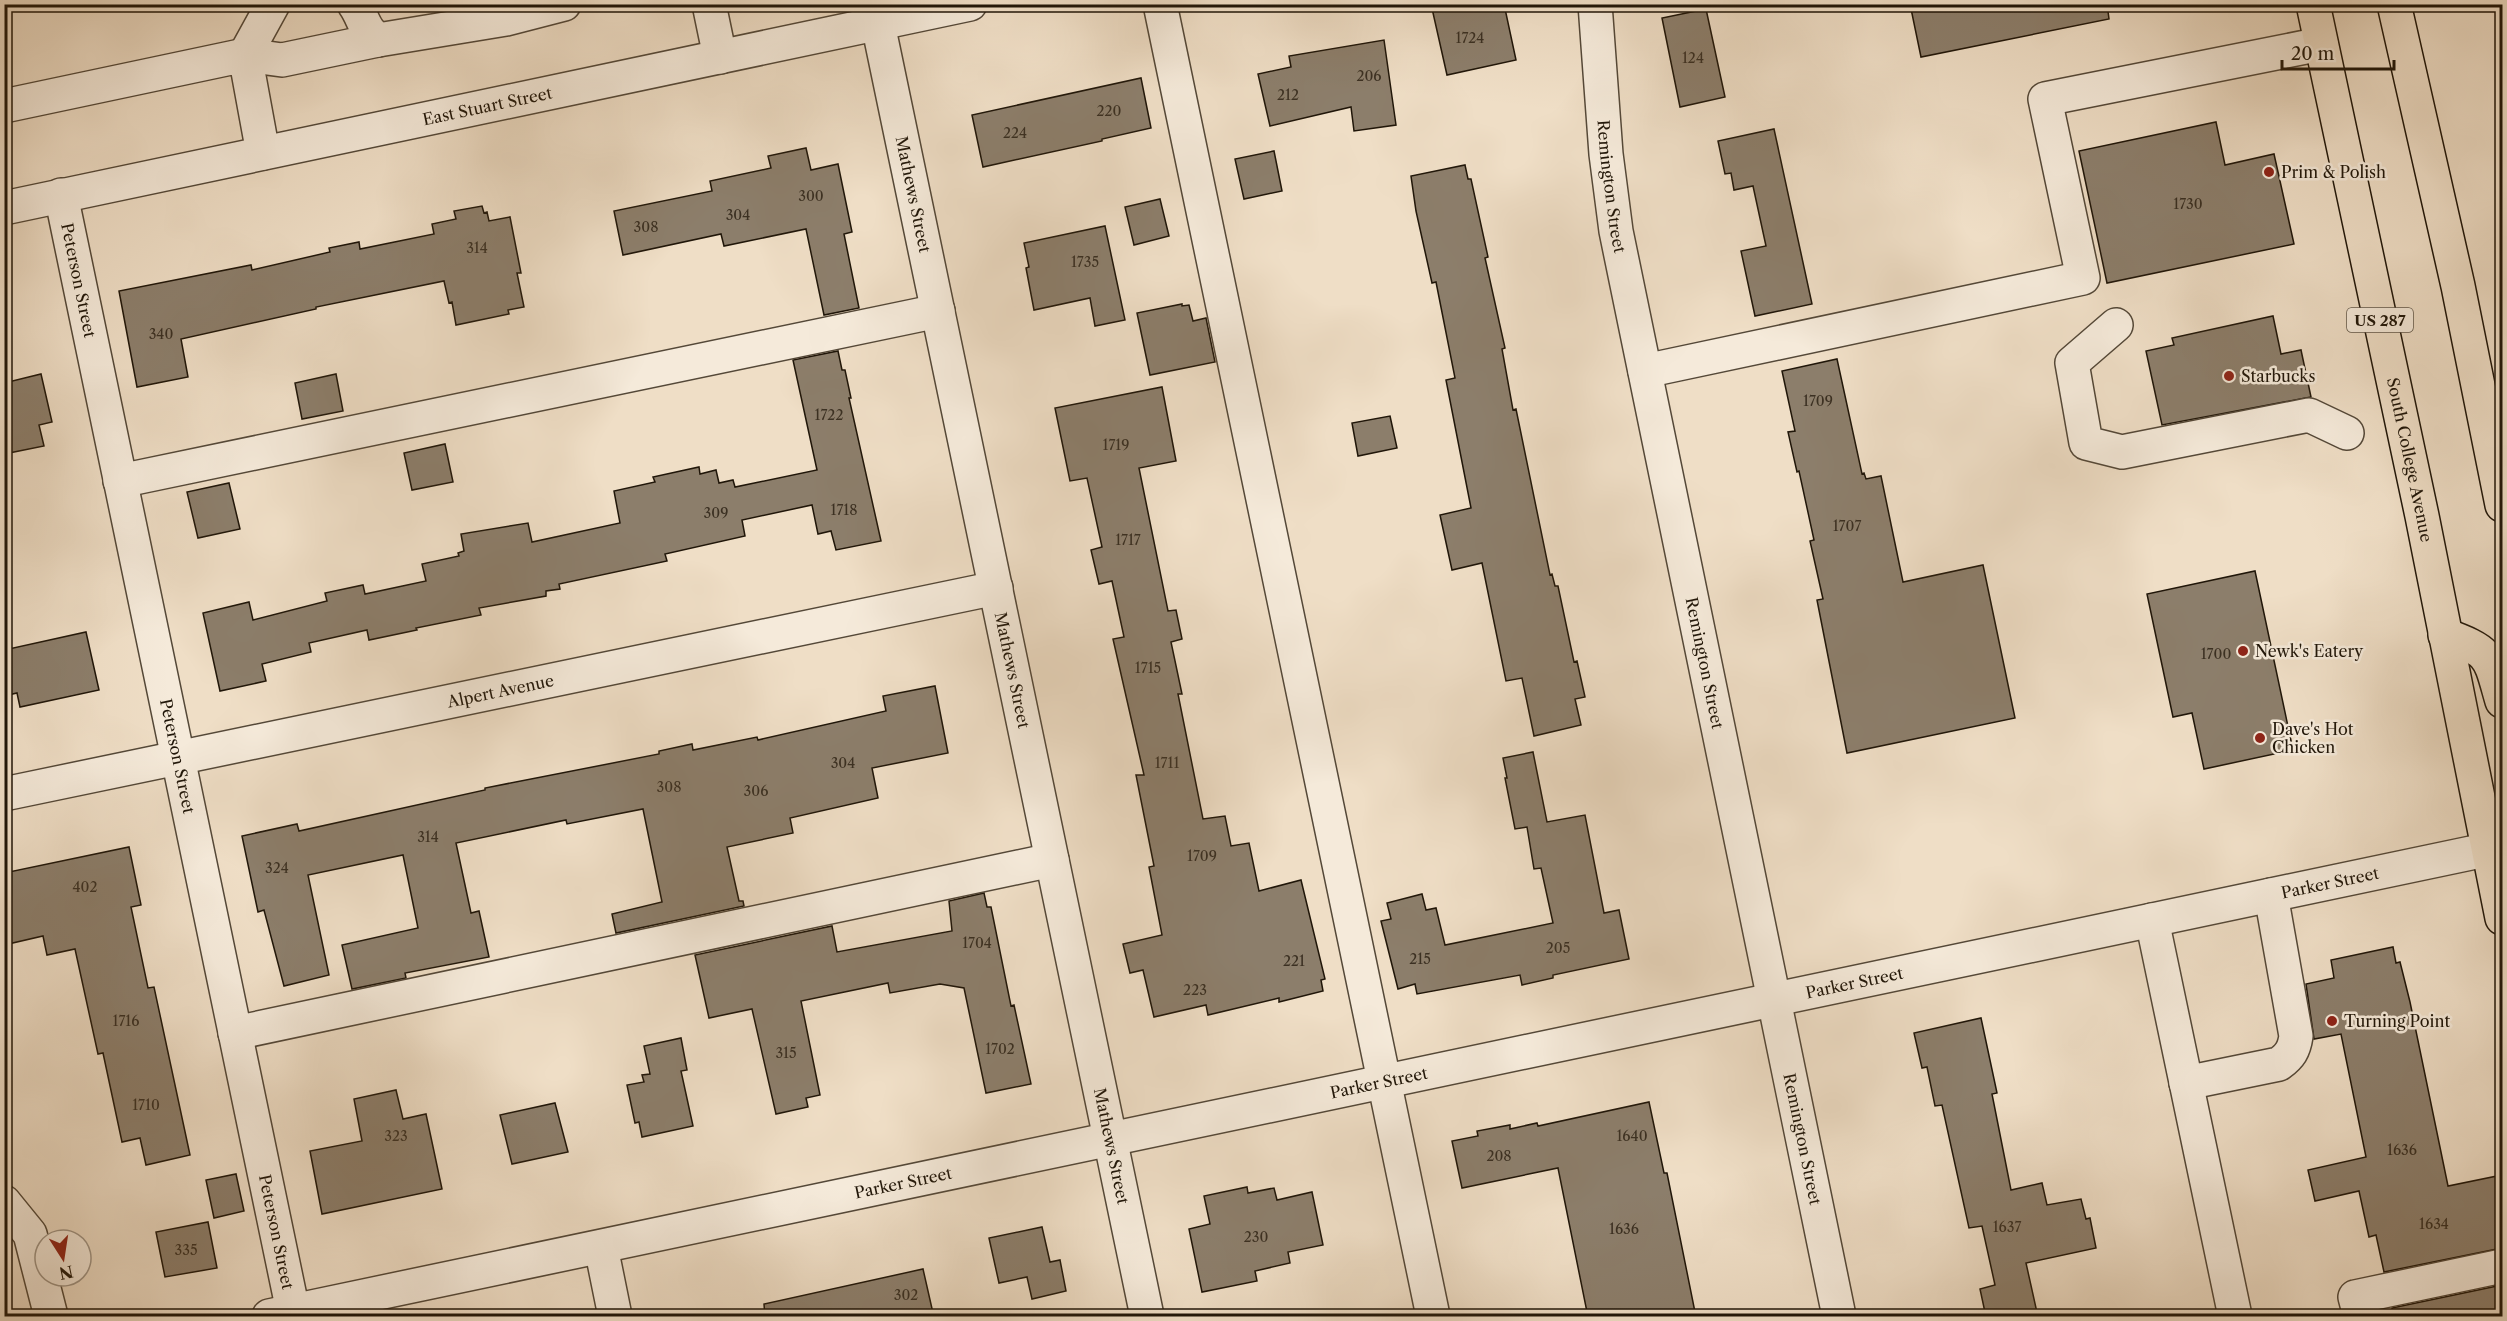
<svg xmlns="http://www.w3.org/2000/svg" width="2507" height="1321" font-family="'Libre Caslon Text',serif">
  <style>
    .building { fill: #8c7e6b; stroke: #201609; stroke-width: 1.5 }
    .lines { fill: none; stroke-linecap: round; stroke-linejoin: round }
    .minor-casing { stroke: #544838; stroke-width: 36 }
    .highway-casing { stroke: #201609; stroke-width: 36 }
    .minor { stroke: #f5eada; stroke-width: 33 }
    .highway { stroke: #efdec6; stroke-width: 33 }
    .poi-dot { fill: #8f2418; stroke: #f5eada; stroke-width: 2 }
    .labels { text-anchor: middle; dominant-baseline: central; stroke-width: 5; stroke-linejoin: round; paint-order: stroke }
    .number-label { font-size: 14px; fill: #3b3022 }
    .shield { fill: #f5eada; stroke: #605648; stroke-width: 1.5 }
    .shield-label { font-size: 15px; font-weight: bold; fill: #201609 }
    .street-label { font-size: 16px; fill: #201609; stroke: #f5eada }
    .poi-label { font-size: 16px; fill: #201609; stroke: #f5eada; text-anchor: start }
  </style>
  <rect width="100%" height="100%" fill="#efdec6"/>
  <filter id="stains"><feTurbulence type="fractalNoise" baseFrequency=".00333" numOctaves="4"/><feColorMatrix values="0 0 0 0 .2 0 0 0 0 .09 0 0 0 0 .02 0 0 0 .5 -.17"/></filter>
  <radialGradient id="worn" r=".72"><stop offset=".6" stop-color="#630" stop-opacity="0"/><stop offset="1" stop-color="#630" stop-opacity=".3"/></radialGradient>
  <path class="building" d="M1431,4H1504L1516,60L1447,75Z
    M1910,4H2107L2109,19L1921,57Z
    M1706,9L1725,97L1680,107L1662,18Z
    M1384,40L1396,125L1354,131L1351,107L1270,126L1258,74L1291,67L1289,56Z
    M1141,78L1151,128L1102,139V141L983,167L972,115Z
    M2216,122L2225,165L2274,154L2294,244L2107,283L2079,151Z
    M1774,129L1812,304L1755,316L1741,251L1766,246L1753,186L1734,190L1731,173L1725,174L1718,141Z
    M806,148L811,170L838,164L852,232L844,234L859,308L824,315L806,229L724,246L721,234L623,255L614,211L712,191L710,181L771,168L768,156Z
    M1274,151L1282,191L1244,199L1235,159Z
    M1465,165L1468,179H1471L1488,257L1485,258L1505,348L1502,349L1513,410L1516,409L1550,575L1552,574L1555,586H1558L1574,662L1577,661L1585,697L1575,699L1581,725L1534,736L1522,678L1506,681L1482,563L1452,570L1440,515L1471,508L1446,380L1455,378L1436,282L1432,283L1416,211L1411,176Z
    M1160,199L1169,236L1134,245L1125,207Z
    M482,206L484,213L487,212L489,221L510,217L521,273H517L524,307L508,310L509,314L456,325L452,302L449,303L444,281L316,307V309L181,339L188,377L137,387L119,291L251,265L252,270L330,252L329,248L359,242L360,249L434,234L432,224L456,219L454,211Z
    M1105,226L1125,320L1095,326L1090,298L1034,310L1026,268L1029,267L1024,243Z
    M1182,304V306L1189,305L1193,321L1206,318L1215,362L1150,375L1137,313Z
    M2273,316L2281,354L2301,350L2311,397L2162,425L2146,351L2174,345L2172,338Z
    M838,351L842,370H845L851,398H849L881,541L836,550L831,531L818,534L812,505L742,520L745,536L665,554L667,561L559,584L560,589L546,591V596L479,608L481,615L416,628L417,630L369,640L367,630L309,643L311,652L262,664L266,681L220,691L203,613L249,602L253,620L327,601L325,593L363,585L365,594L426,581L422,564L459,556L458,553L464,551L461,534L528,523L532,542L620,523L614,491L655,482L653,477L699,467L700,474L716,470L719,483L733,480L735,487L817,470L793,360Z
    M1837,359L1862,474L1864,473L1866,479L1881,476L1903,582L1983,565L2015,718L1847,753L1817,600L1823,599L1810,541L1814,540L1799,471L1797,472L1788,432L1795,431L1782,371Z
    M41,374L52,422L39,425L44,446L4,454V383Z
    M336,374L343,411L302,419L295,383Z
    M1162,387L1176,461L1139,468L1168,611L1176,610L1182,639L1171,642L1182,694H1178L1203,819L1225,816L1231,846L1249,843L1259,891L1301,880L1325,979L1321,980L1323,991L1279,1002V998L1208,1015L1206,1005L1154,1017L1143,970L1130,973L1123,944L1162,935L1149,867L1154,866L1136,775H1144L1113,639L1124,637L1112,581L1099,584L1091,550L1102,547L1087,478L1070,481L1055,408Z
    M1390,416L1397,448L1358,456L1352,423Z
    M445,444L453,482L412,490L404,453Z
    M229,483L240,529L198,538L187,492Z
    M2255,571L2293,750L2204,769L2192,713L2173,717L2147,594Z
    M86,632L99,690L20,707L17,693L4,696V650Z
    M935,686L948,753L872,768L878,798L790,818L793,833L727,847L739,901H743L744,906L616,933L612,914L662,902L643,809L567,824L566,820L456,843L471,913L479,911L489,957L405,973L406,978L352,989L342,945L418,928L403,855L308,875L329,975L284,986L264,910L258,912L242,836L297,824L299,831L485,790V788L659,754V751L692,744L693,750L757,737L758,740L886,711L883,696Z
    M1533,752L1547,822L1585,815L1604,913L1619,910L1629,959L1553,975V978L1522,985L1520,975L1417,994L1415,984L1398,989L1381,921L1391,919L1387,903L1422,894L1426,910L1436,908L1445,945L1553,923L1541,868L1534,869L1527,827L1515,829L1505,778H1507L1503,758Z
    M129,847L141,905L131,907L148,988L154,987L190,1155L146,1165L140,1138L122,1142L103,1053L98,1054L75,949L47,955L43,936L4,945V873Z
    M984,893L987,907H991L1011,1006L1014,1005L1031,1084L986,1093L964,988L940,984L890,993L888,983L801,1001L820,1095L806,1098L808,1107L776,1114L752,1009L709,1018L695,955L832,926L837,952L952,931L949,901Z
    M2393,947L2396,963L2400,962L2410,1002L2448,1186L2502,1175V1248L2384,1272L2376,1235L2369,1237L2359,1191L2315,1201L2308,1170L2366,1157L2341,1034L2314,1039L2306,984L2334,978L2331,960Z
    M1981,1018L1997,1093L1992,1094L2011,1190L2042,1183L2047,1205L2081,1199L2086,1219L2090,1218L2096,1248L2026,1263L2038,1317H1986L1980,1289L1995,1285L1982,1226L1969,1228L1942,1105L1935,1106L1927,1067L1922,1068L1914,1033Z
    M681,1038L687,1070L681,1071L693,1126L642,1137L639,1122L635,1123L627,1085L644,1082L642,1075L650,1074L644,1046Z
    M396,1090L403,1119L426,1114L442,1189L322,1214L310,1151L362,1141L354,1099Z
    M1649,1102L1664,1173H1667L1696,1317H1588L1558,1168L1462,1188L1452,1141L1478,1136L1477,1131L1510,1125V1129L1537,1123L1538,1126Z
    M555,1103L568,1152L512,1164L500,1115Z
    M236,1174L244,1211L214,1218L206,1180Z
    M1247,1187L1248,1193L1274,1188L1277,1200L1312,1192L1323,1245L1288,1252L1290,1263L1255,1271L1257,1281L1202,1292L1189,1229L1210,1224L1204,1196Z
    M208,1222L217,1268L165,1277L156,1232Z
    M1042,1227L1050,1262L1060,1260L1066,1291L1032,1299L1027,1277L999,1283L989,1238Z
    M923,1269L933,1313L915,1317H765L764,1304Z
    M2502,1285V1317H2394L2392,1308Z"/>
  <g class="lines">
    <defs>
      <g id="minor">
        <path d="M273,4L245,55L282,60L378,40L506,19L564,4"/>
        <path d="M354,4C364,18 363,29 378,40"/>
        <path d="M709,4L720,57"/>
        <path d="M1160,4L1433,1316"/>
        <path id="s1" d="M1595,4L1606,154L1616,231L1839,1316"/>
        <path id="s2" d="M878,24L1147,1316"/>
        <path d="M4,106L245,55L263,153"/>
        <path id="s3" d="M61,195L294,1316"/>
        <path id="s4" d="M4,208L970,4"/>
        <path d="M2116,325L2072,363L2086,443L2122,452L2309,415L2347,433"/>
        <path d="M1645,371L2083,278L2045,99L2321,44"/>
        <path d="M120,481L938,311"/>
        <path id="s5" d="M4,794L996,588"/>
        <path d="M2152,920L2235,1316"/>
        <path d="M235,1033L1052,860"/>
        <path d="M2186,1083L2279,1064C2290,1056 2294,1050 2296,1036L2271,895"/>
        <path d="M4,1202L30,1234L51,1316"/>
        <path d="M601,1247L615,1316"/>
        <path id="s6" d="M269,1316L2490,849"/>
        <path d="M2360,1316L2355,1297L2502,1266"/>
      </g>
      <g id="highway">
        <path id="s7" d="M2313,4L2422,516L2502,918"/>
        <path d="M2394,4L2458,286L2502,505"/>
        <path d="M2445,635C2492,652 2489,656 2502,701"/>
      </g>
    </defs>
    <use href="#minor" class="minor-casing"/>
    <use href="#highway" class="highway-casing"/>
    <use href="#minor" class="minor"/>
    <use href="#highway" class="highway"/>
  </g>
  <g class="poi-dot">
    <circle cx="2269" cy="172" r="6"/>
    <circle cx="2229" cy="376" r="6"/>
    <circle cx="2243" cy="651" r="6"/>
    <circle cx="2260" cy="738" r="6"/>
    <circle cx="2332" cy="1021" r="6"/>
  </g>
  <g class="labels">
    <g class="number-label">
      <text x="1470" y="38">1724</text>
      <text x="1693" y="58">124</text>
      <text x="1369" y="76">206</text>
      <text x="1288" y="95">212</text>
      <text x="1109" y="111">220</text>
      <text x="1015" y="133">224</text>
      <text x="811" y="196">300</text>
      <text x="2188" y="204">1730</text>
      <text x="738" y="215">304</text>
      <text x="646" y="227">308</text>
      <text x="477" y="248">314</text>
      <text x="1085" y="262">1735</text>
      <text x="161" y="334">340</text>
      <text x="1818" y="401">1709</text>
      <text x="829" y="415">1722</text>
      <text x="1116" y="445">1719</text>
      <text x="844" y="510">1718</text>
      <text x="716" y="513">309</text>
      <text x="1847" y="526">1707</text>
      <text x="1128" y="540">1717</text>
      <text x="2216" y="654">1700</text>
      <text x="1148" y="668">1715</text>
      <text x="843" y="763">304</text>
      <text x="1167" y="763">1711</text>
      <text x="669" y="787">308</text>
      <text x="756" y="791">306</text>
      <text x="428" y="837">314</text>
      <text x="1202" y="856">1709</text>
      <text x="277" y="868">324</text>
      <text x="85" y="887">402</text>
      <text x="977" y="943">1704</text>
      <text x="1558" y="948">205</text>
      <text x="1420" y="959">215</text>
      <text x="1294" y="961">221</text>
      <text x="1195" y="990">223</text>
      <text x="126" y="1021">1716</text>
      <text x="1000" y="1049">1702</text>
      <text x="786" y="1053">315</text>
      <text x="146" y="1105">1710</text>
      <text x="396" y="1136">323</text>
      <text x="1632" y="1136">1640</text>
      <text x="2402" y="1150">1636</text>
      <text x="1499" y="1156">208</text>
      <text x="2434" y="1224">1634</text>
      <text x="2007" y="1227">1637</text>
      <text x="1624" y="1229">1636</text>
      <text x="1256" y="1237">230</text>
      <text x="186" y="1250">335</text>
      <text x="906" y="1295">302</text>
    </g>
    <rect class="shield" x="2347" y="308" width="66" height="24" rx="4.5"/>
    <g class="shield-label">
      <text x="2380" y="320">US 287</text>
    </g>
    <g class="street-label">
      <text stroke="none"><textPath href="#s4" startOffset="494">East Stuart Street</textPath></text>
      <text stroke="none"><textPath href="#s1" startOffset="183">Remington Street</textPath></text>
      <text stroke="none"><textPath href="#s2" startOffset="174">Mathews Street</textPath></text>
      <text stroke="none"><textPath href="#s3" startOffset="87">Peterson Street</textPath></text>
      <text stroke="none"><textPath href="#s7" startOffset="466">South College Avenue</textPath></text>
      <text stroke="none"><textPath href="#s1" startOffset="669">Remington Street</textPath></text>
      <text stroke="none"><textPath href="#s2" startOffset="660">Mathews Street</textPath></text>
      <text stroke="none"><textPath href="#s5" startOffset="507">Alpert Avenue</textPath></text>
      <text stroke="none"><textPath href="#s3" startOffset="573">Peterson Street</textPath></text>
      <text stroke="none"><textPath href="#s6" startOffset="2106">Parker Street</textPath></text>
      <text stroke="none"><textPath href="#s6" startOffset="1620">Parker Street</textPath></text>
      <text stroke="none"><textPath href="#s6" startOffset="1134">Parker Street</textPath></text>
      <text stroke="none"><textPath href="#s1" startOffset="1155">Remington Street</textPath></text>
      <text stroke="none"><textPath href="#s2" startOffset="1146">Mathews Street</textPath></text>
      <text stroke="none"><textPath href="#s6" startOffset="648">Parker Street</textPath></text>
      <text stroke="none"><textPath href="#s3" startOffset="1059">Peterson Street</textPath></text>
    </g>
    <g class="poi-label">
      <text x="2281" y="172">Prim &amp; Polish</text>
      <text x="2241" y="376">Starbucks</text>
      <text x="2255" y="651">Newk's Eatery</text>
      <text x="2272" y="729">Dave's Hot<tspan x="2272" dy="18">Chicken</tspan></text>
      <text x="2344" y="1021">Turning Point</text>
    </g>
  </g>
  <rect width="2507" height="1321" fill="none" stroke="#efdec6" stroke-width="24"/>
  <rect x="6" y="6" width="2495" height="1309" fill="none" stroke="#201609" stroke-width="3"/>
  <rect x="12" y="12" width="2483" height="1297" fill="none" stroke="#201609" stroke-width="1.5"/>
  <g transform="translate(63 1258) rotate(168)"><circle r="28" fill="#f5eada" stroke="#a09586" stroke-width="1.5"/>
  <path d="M0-4.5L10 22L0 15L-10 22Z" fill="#8f2418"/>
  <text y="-9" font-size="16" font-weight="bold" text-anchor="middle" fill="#201609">N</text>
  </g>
  <path d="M2282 60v9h112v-9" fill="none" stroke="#201609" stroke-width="3"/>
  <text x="2291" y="60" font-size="18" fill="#201609" stroke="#f5eada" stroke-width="4.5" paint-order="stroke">20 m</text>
  <rect width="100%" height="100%" filter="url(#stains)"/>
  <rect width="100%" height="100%" fill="url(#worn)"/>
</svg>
